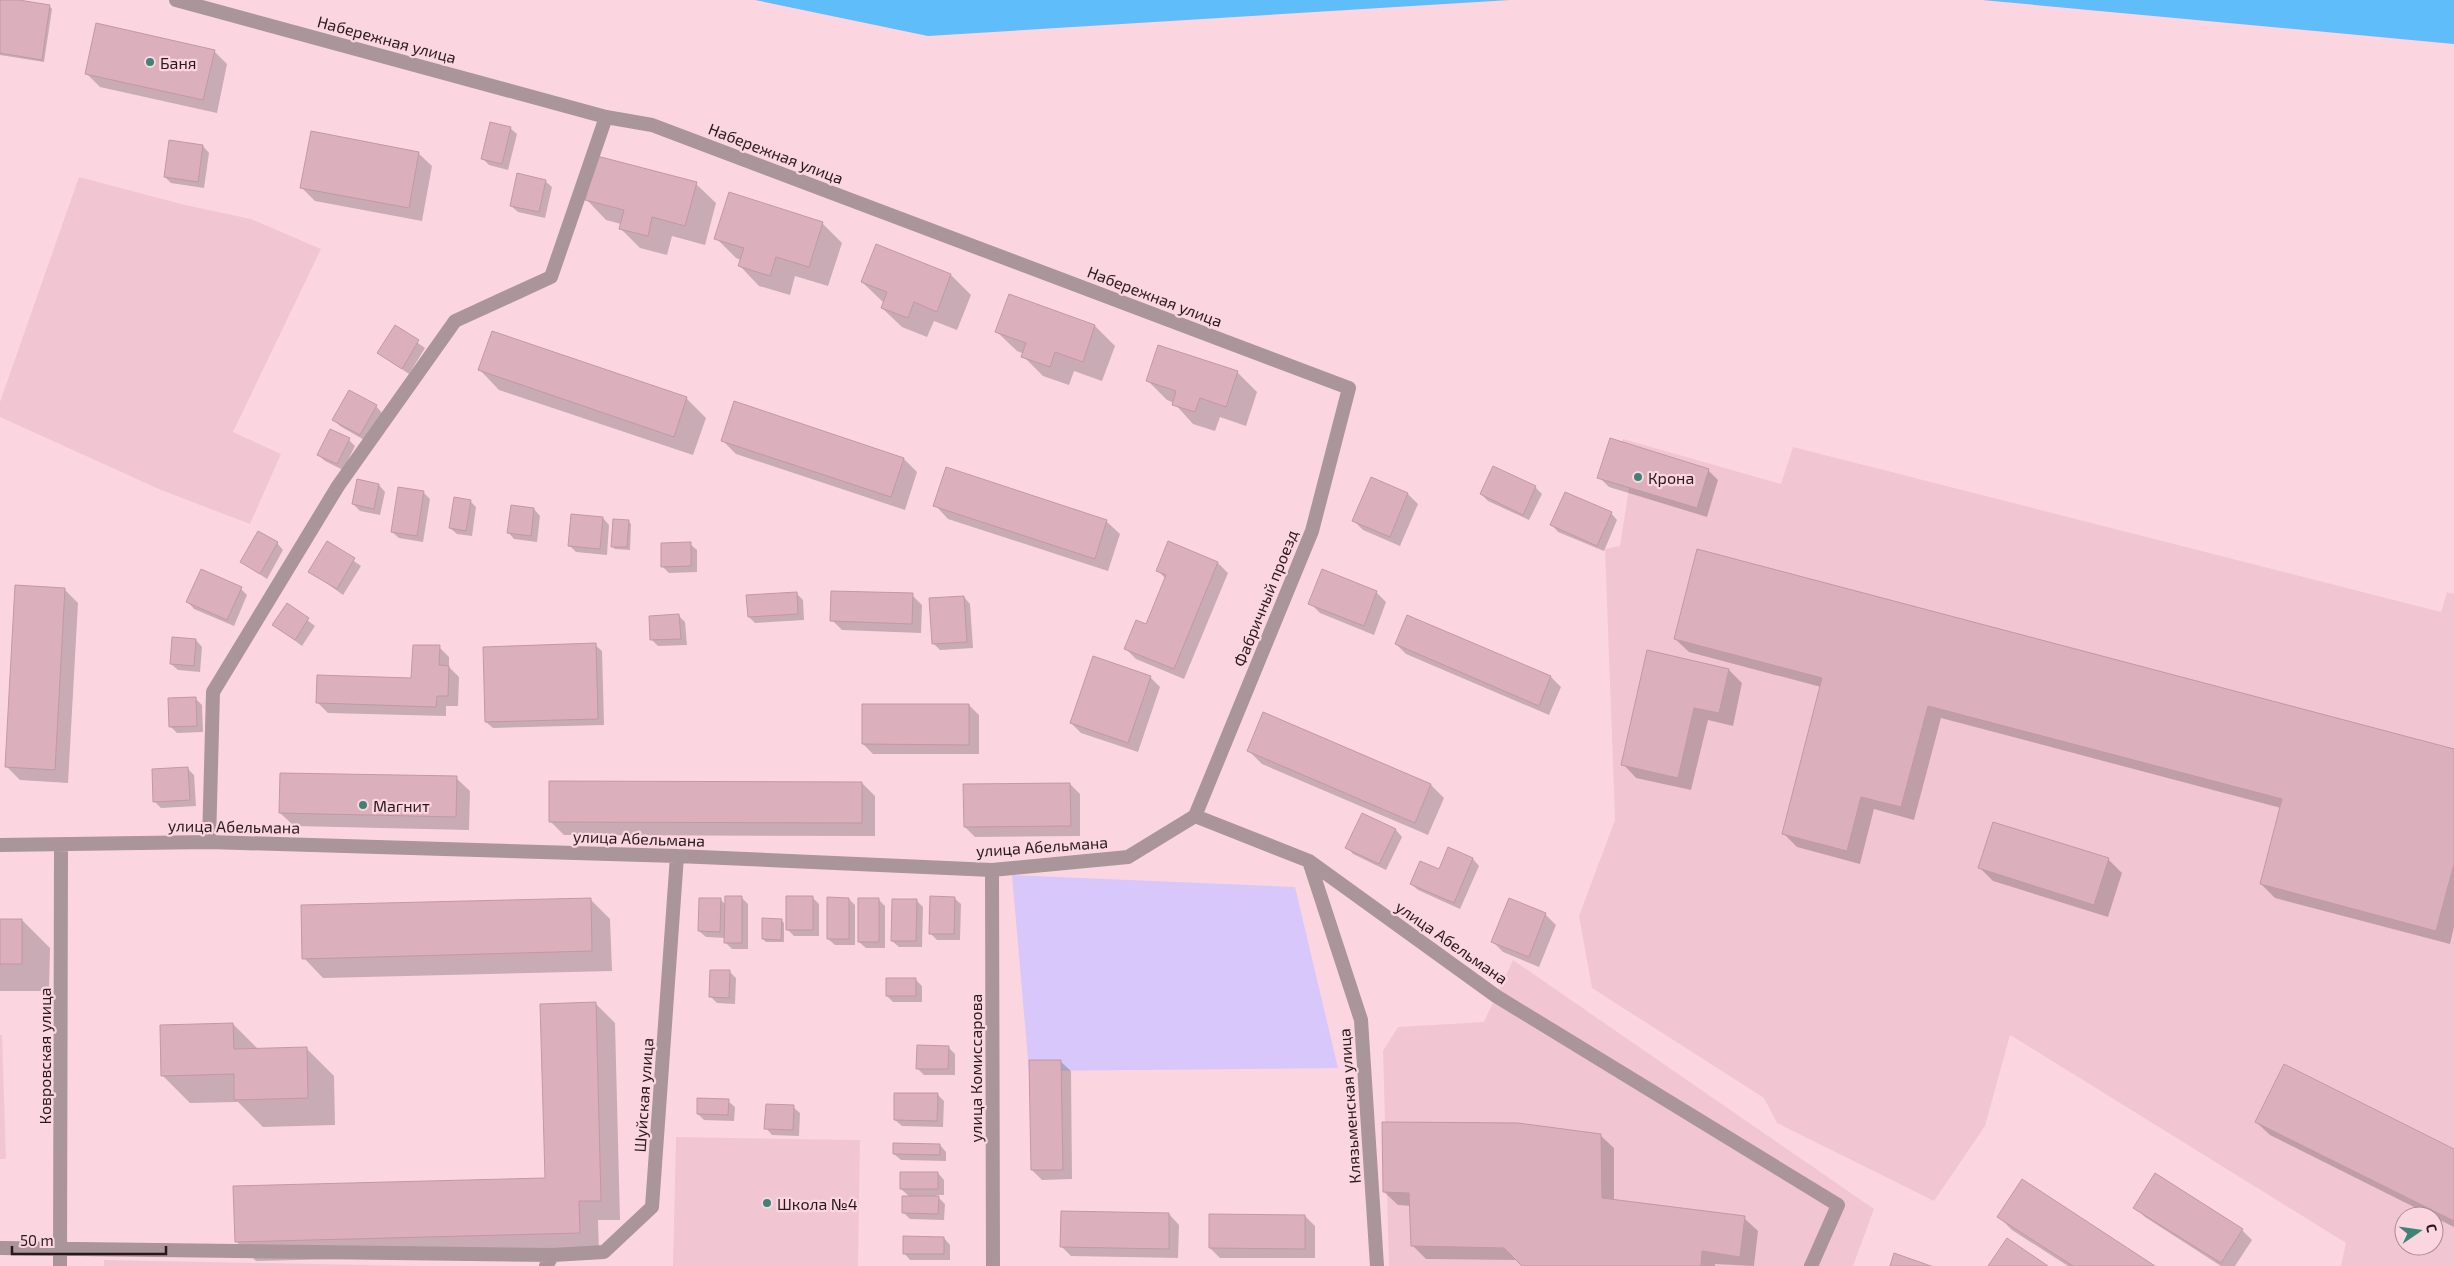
<svg xmlns="http://www.w3.org/2000/svg" width="2454" height="1266" font-family="'Exo 2',sans-serif">
  <style>
    .built { fill: #f1c6d2; fill-rule: evenodd }
    .green { fill: #d7c7fa }
    .water { fill: #5fbdf9 }
    .shadow { fill: #0003 }
    .building { fill: #dbafbc; stroke: #c398a5 }
    .lines { fill: none; stroke-linecap: round; stroke-linejoin: round }
    .minor { stroke: #a9959a; stroke-width: 14 }
    .poi-dot { fill: #408376; stroke: #fbd6e1; stroke-width: 2 }
    .labels { text-anchor: middle; dominant-baseline: central; stroke-width: 4.5; stroke-linejoin: round; paint-order: stroke }
    .street-label { font-size: 16px; fill: #29191e; stroke: #fbd6e1 }
    .poi-label { font-size: 16px; fill: #29191e; stroke: #fbd6e1; text-anchor: start }
  </style>
  <rect width="100%" height="100%" fill="#fbd6e1"/>
  <path class="built" d="M79,177L185,205L251,219L321,249L233,432L281,454L250,524L161,490L0,417V402Z
    M1623,439L1781,484L1793,447L2441,612L2447,592L2454,594V1266H2341L2346,1243L2010,1035L1985,1126L1934,1201L1777,1123L1764,1098L1592,988L1579,916L1615,820L1605,549L1620,546L1629,488L1612,482ZM2404,1216H2434V1246H2404Z
    M1513,960L1874,1209L1853,1266H1389L1383,1051L1398,1027L1484,1022Z
    M0,1035H2L6,1159H0Z
    M676,1137L860,1140L858,1266H673Z
    M104,1260L419,1266H104Z"/>
  <path class="green" d="M1012,875L1295,887L1338,1068L1029,1071Z"/>
  <path class="water" d="M755,0H1510L928,36Z
    M1982,0H2454V44Z"/>
  <path class="shadow" d="M0,0L49,6L52,9L44,62L0,55Z
    M214,51L227,64L217,113L100,87L86,73Z
    M510,128L517,134L508,170L489,165L483,159Z
    M203,146L209,153L204,188L171,183L165,177Z
    M418,153L432,166L422,221L315,201L302,188Z
    M545,181L552,187L545,218L518,212L511,206Z
    M696,184L716,203L705,245L672,236L667,255L640,248L620,228L621,224L606,220L587,200Z
    M822,223L842,243L828,286L795,276L790,295L759,286L740,266L741,260L736,258L716,238Z
    M876,246L951,275L971,295L957,330L934,321L927,337L902,327L882,308L884,303L862,282Z
    M1010,296L1095,326L1115,346L1102,381L1074,371L1069,385L1043,376L1023,356L1024,354L1017,351L997,332Z
    M395,327L425,348L409,374L379,353Z
    M480,370L686,398L706,418L693,455L499,390Z
    M1237,372L1257,392L1246,426L1220,417L1215,431L1193,424L1174,403L1167,400L1148,381Z
    M376,406L382,413L366,441L340,426L334,420Z
    M349,440L355,446L343,470L325,461L318,455Z
    M722,440L904,459L917,472L905,510L736,454Z
    M1493,468L1535,487L1542,494L1529,520L1488,501L1481,494Z
    M1708,470L1718,480L1707,517L1609,487L1599,477Z
    M379,485L385,492L380,515L360,511L353,504Z
    M423,492L430,499L423,542L399,538L392,532Z
    M1408,494L1418,504L1400,546L1363,530L1353,520Z
    M470,501L476,507L472,536L457,534L450,528Z
    M935,505L1106,521L1120,534L1108,571L948,519Z
    M534,509L540,516L537,542L514,539L508,532Z
    M1611,513L1617,520L1604,551L1558,532L1552,525Z
    M603,518L609,525L607,555L576,552L569,545Z
    M628,521L631,524L630,550L615,549L612,546Z
    M277,543L283,550L267,579L241,562Z
    M328,543L361,566L343,595L310,571Z
    M690,544L697,550V572L669,573L663,567Z
    M1218,563L1228,573L1184,679L1136,659L1126,649L1147,626L1166,579L1158,571Z
    M64,589L78,603L68,783L20,780L7,767Z
    M241,589L247,595L234,626L194,609L188,602Z
    M1376,592L1386,602L1374,635L1320,613L1310,603Z
    M796,593L803,600L804,620L755,623L749,617Z
    M912,595L922,605L921,633L842,630L832,620Z
    M964,597L970,604L973,648L940,650L933,643Z
    M287,605L315,626L302,646L274,625Z
    M679,616L685,622L687,645L658,646L652,640Z
    M1408,616L1551,677L1561,687L1549,715L1406,654L1396,644Z
    M1675,639L2454,750V927L2450,944L2275,898L2261,884L2281,808L1941,718L1914,820L1874,809L1860,864L1797,847L1783,833L1821,687L1689,652Z
    M196,640L202,647L200,672L178,670L171,664Z
    M595,645L602,651L604,725L493,728L486,722Z
    M439,647L449,657V667L459,677L458,706H446V716L328,713L318,703L413,679Z
    M1729,670L1742,683L1733,726L1708,720L1691,790L1636,778L1623,764Z
    M1150,677L1160,687L1138,752L1081,733L1071,723Z
    M196,699L202,705L203,732L177,733L170,726Z
    M969,705L979,715V754H873L863,744Z
    M1249,751L1431,785L1444,798L1428,835L1262,764Z
    M188,769L194,775L196,806L161,808L155,802Z
    M456,778L470,791L469,830L294,826L280,813Z
    M862,783L875,796V836L564,835L550,821Z
    M1070,784L1080,794V836L975,837L965,827Z
    M1363,814L1396,830L1402,837L1386,870L1353,854L1347,847Z
    M1449,849L1473,859L1479,866L1460,909L1418,890L1411,884L1440,871Z
    M2108,859L2122,873L2108,917L1993,881L1979,867Z
    M812,897L819,904V936H794L787,929Z
    M742,898L748,904V949H732L726,943V938L706,937L699,931L720,899L726,905Z
    M954,898L961,904L960,940H937L930,933Z
    M590,899L610,919L612,971L323,978L304,958Z
    M849,899L855,905V945H835L828,939Z
    M879,900L885,906V948H866L859,942Z
    M916,900L923,907L922,947H899L892,941Z
    M1510,900L1546,915L1556,925L1539,967L1503,952L1493,942Z
    M0,920H22L50,948L49,991H0Z
    M781,920L784,923V942H766L763,939Z
    M729,971L736,978L735,1004L717,1003L711,997Z
    M915,979L922,986V1002H893L887,996Z
    M596,1004L615,1023L620,1220H598L599,1253L256,1261L236,1241L546,1179Z
    M233,1024L258,1049L306,1048L334,1076L335,1125L263,1127L238,1102L190,1103L163,1076Z
    M948,1047L955,1054V1075H924L917,1068Z
    M1060,1061L1071,1071L1072,1179L1042,1180L1032,1170Z
    M937,1094L944,1101L943,1127L902,1126L895,1120Z
    M728,1101L735,1107L734,1121L704,1120L698,1114Z
    M793,1107L800,1113L799,1136L772,1135L766,1128Z
    M2256,1122L2454,1150V1227L2270,1135Z
    M1600,1135L1614,1148V1201L1744,1218L1758,1231L1754,1266L1715,1264V1266H1524L1518,1260L1426,1259L1412,1245L1411,1206L1398,1205L1384,1192Z
    M940,1145L946,1152V1161L901,1160L894,1154Z
    M938,1173L944,1180V1195H936L945,1204L944,1220L910,1219L903,1212L910,1197L901,1189Z
    M2135,1207L2242,1230L2252,1240L2235,1266H2221L2145,1217Z
    M1169,1214L1179,1225L1178,1258L1071,1256L1061,1246Z
    M1305,1216L1315,1226V1258H1220L1210,1248Z
    M1999,1217L2153,1266H2068L2012,1230Z
    M944,1238L950,1245V1260H910L904,1253Z"/>
  <path class="building" d="M0,0H19L50,5L42,60L0,53Z
    M96,23L215,50L203,100L85,74Z
    M490,122L511,127L502,164L481,159Z
    M311,131L419,152L409,208L300,188Z
    M169,140L203,145L198,182L164,177Z
    M597,156L697,182L685,226L652,217L648,236L619,229L624,210L585,200Z
    M517,173L546,180L539,212L510,206Z
    M729,192L823,222L809,267L776,257L770,276L738,266L744,248L714,239Z
    M876,244L951,274L937,312L914,302L908,318L881,308L887,292L861,282Z
    M1009,294L1095,325L1083,362L1055,352L1050,367L1021,357L1026,343L995,332Z
    M395,325L419,340L402,369L377,353Z
    M492,331L687,397L674,437L478,370Z
    M1158,345L1238,371L1226,407L1200,398L1195,412L1172,405L1176,391L1146,381Z
    M349,390L377,405L360,435L332,420Z
    M734,401L904,458L891,497L721,441Z
    M330,429L350,438L337,464L317,455Z
    M1610,438L1709,469L1697,508L1597,478Z
    M1493,466L1536,486L1523,515L1480,494Z
    M946,467L1107,520L1095,559L933,506Z
    M1371,477L1408,493L1390,537L1352,521Z
    M357,479L379,484L374,509L352,504Z
    M398,487L424,491L417,536L391,532Z
    M1565,492L1612,512L1597,546L1550,525Z
    M454,497L471,500L466,531L449,528Z
    M511,505L534,508L531,536L507,533Z
    M571,514L603,517L600,549L568,546Z
    M613,519L629,520L627,547H611Z
    M258,531L278,542L260,574L240,562Z
    M327,541L355,558L337,589L308,572Z
    M1168,541L1218,562L1174,669L1124,649L1136,620L1146,624L1166,575L1156,571Z
    M691,542V566L661,567V543Z
    M1697,549L2454,749V864L2436,931L2260,884L2282,799L1928,706L1901,807L1861,797L1847,851L1782,834L1822,678L1674,639Z
    M201,569L242,587L227,620L186,602Z
    M1322,569L1377,591L1364,626L1308,604Z
    M15,585L65,588L55,770L5,767Z
    M831,591L913,593L912,624L830,621Z
    M797,592L798,614L748,617L746,595Z
    M964,596L967,642L932,644L929,598Z
    M287,603L309,618L295,640L272,625Z
    M679,614L681,639L650,640L649,616Z
    M1407,615L1551,676L1539,706L1395,644Z
    M172,637L196,639L194,666L170,664Z
    M596,643L598,719L485,722L483,647Z
    M413,645H440L439,665L449,666L448,696H437L436,707L316,703L317,675L411,678Z
    M1647,650L1729,669L1719,713L1694,708L1678,778L1621,765Z
    M1093,656L1151,676L1128,743L1070,723Z
    M196,697L197,726L169,727L168,698Z
    M862,704H969V745L862,744Z
    M1263,712L1431,784L1415,823L1247,751Z
    M188,767L190,800L153,802L152,769Z
    M280,773L457,776L456,817L279,813Z
    M549,781L862,782V823L549,822Z
    M1070,783L1071,826L964,827L963,784Z
    M1362,813L1396,829L1379,864L1345,848Z
    M1993,822L2109,858L2094,905L1978,868Z
    M1448,847L1473,858L1454,903L1410,884L1420,861L1439,869Z
    M725,896H742V943H724Z
    M786,896H813V930H786Z
    M930,896L955,897L954,934H929Z
    M827,897L849,898V939H827Z
    M591,898L592,951L302,959L301,905Z
    M699,898H721L720,932L698,931Z
    M858,898H879V942H858Z
    M1509,898L1546,913L1529,957L1491,942Z
    M892,899H917L916,941H891Z
    M762,918L782,919L781,940L762,939Z
    M0,919H22V964H0Z
    M710,970H730L729,998L709,997Z
    M886,978H916V996H886Z
    M596,1002L601,1201H579L580,1233L235,1242L233,1186L545,1178L540,1004Z
    M233,1023L234,1049L307,1047L308,1098L234,1100V1074L161,1076L160,1025Z
    M917,1045L949,1046L948,1069H916Z
    M1029,1060H1061L1063,1170H1031Z
    M2284,1064L2454,1149V1221L2255,1122Z
    M894,1093H938L937,1121L894,1120Z
    M697,1098L729,1099L728,1115L697,1114Z
    M766,1104L794,1105L793,1130L764,1129Z
    M1382,1122L1518,1123L1601,1134L1602,1198L1745,1216L1740,1257L1702,1251L1701,1266H1522L1504,1248L1411,1246L1409,1193L1383,1192Z
    M893,1143L940,1144V1155L893,1154Z
    M900,1172H938V1189H900Z
    M2155,1173L2243,1229L2221,1263L2133,1208Z
    M2022,1179L2155,1266H2073L1997,1217Z
    M902,1196H939L938,1214L902,1213Z
    M1061,1211L1169,1213V1249L1060,1247Z
    M1209,1214L1305,1215V1249L1209,1248Z
    M903,1236L944,1237V1254H903Z
    M2007,1238L2048,1266H1988Z
    M1894,1253L1931,1266H1890Z"/>
  <g class="lines">
    <path class="minor" d="M176,0L606,117L652,125L1349,388L1312,531L1195,816
      M209,842L213,692L338,486L455,321L551,277L606,117
      M0,845L209,842L677,856L992,870L1128,857L1195,816L1309,861L1496,996L1838,1205L1811,1266
      M1309,861L1361,1020L1377,1266
      M992,870L993,1266
      M0,1248L553,1255
      M60,1266L61,845
      M546,1266L553,1255L604,1252L652,1207L677,856"/>
  </g>
  <g class="poi-dot">
    <circle cx="150" cy="62" r="5"/>
    <circle cx="1638" cy="477" r="5"/>
    <circle cx="363" cy="805" r="5"/>
    <circle cx="767" cy="1203" r="5"/>
  </g>
  <g class="labels">
    <g class="street-label">
      <text transform="translate(387 39) rotate(15)">Набережная улица</text>
      <text transform="translate(776 153) rotate(21)">Набережная улица</text>
      <text transform="translate(1155 296) rotate(21)">Набережная улица</text>
      <text transform="translate(1265 598) rotate(-68)">Фабричный проезд</text>
      <text transform="translate(234 826) rotate(1)">улица Абельмана</text>
      <text transform="translate(639 838) rotate(2)">улица Абельмана</text>
      <text transform="translate(1042 846) rotate(-4)">улица Абельмана</text>
      <text transform="translate(1452 942) rotate(35)">улица Абельмана</text>
      <text transform="translate(44 1056) rotate(-90)">Ковровская улица</text>
      <text transform="translate(975 1068) rotate(-90)">улица Комиссарова</text>
      <text transform="translate(643 1095) rotate(-86)">Шуйская улица</text>
      <text transform="translate(1349 1106) rotate(-94)">Клязьменская улица</text>
    </g>
    <g class="poi-label">
      <text x="160" y="62">Баня</text>
      <text x="1648" y="477">Крона</text>
      <text x="373" y="805">Магнит</text>
      <text x="777" y="1203">Школа №4</text>
    </g>
  </g>
  <g transform="translate(2419 1231) rotate(77)"><circle r="24" fill="#fbd6e1" stroke="#a78a93"/>
  <path d="M0-4L9 19L0 12L-9 19Z" fill="#408376"/>
  <text y="-8" font-size="14" font-weight="bold" text-anchor="middle" fill="#29191e">С</text>
  </g>
  <path d="M12 1246v8h154v-8" fill="none" stroke="#29191e" stroke-width="2.5"/>
  <text x="20" y="1246" font-size="15" fill="#29191e" stroke="#fbd6e1" stroke-width="4" paint-order="stroke">50 m</text>
</svg>
